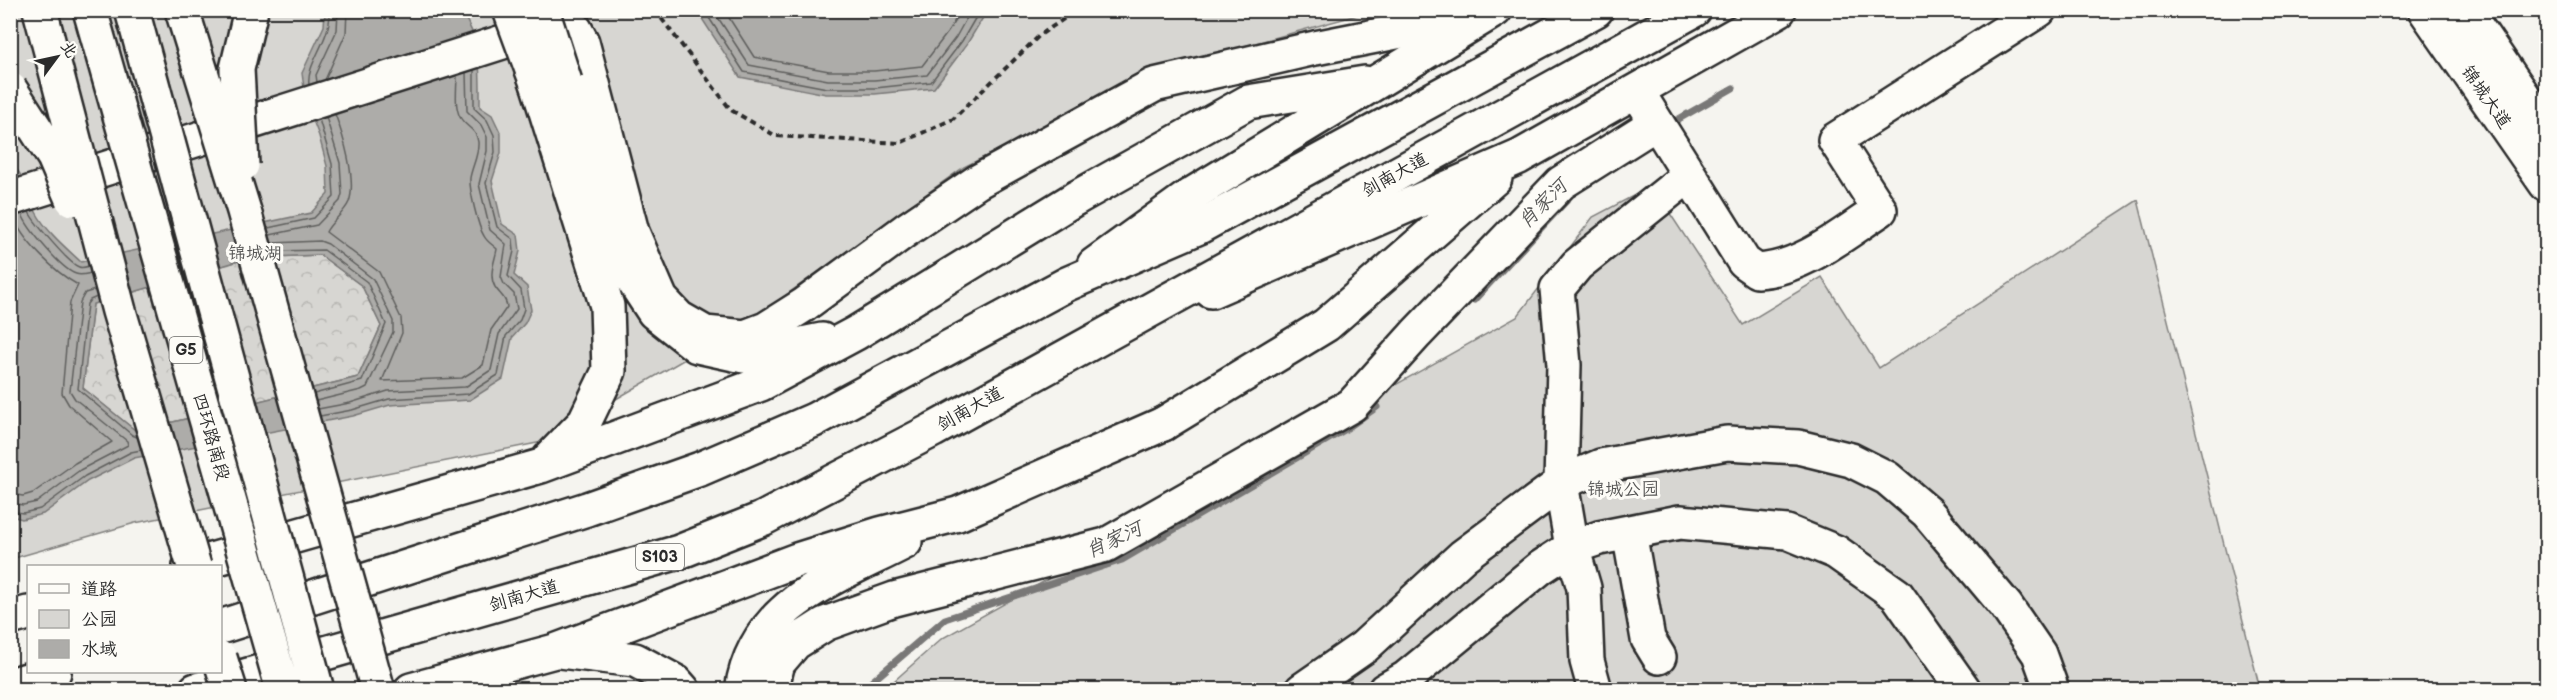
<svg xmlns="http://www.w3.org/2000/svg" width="2557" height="700" font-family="'Balsamiq Sans','LXGW WenKai TC',sans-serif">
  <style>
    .green { fill: #d7d6d2; stroke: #81807e; stroke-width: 1.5 }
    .forest { fill: url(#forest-crowns); stroke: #81807e; stroke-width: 1.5 }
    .water { fill: #adaca9; stroke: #797877; stroke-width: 1.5; fill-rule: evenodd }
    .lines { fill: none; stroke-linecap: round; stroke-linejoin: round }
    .shore { stroke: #5f5f5d; stroke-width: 1.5 }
    .stream { stroke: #797877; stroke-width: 7 }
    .minor-casing { stroke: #2b2b2b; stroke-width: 38 }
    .major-casing { stroke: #2b2b2b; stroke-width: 38 }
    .highway-casing { stroke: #2b2b2b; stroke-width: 38 }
    .path { stroke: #2b2b2b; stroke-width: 4; stroke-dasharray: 6 4.5; stroke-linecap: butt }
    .minor { stroke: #fdfcf7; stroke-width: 33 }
    .major { stroke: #fdfcf7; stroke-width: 33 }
    .highway { stroke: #fdfcf7; stroke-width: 33 }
    .highway-bridge-casing { stroke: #2b2b2b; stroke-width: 38; stroke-linecap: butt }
    .highway-bridge { stroke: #fdfcf7; stroke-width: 33 }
    .labels { text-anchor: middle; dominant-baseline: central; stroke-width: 6; stroke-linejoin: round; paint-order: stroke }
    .shield { fill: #fdfcf7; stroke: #6a6a68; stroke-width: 1.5 }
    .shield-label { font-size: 16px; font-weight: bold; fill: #2b2b2b }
    .street-label { font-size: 18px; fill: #2b2b2b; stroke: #fdfcf7 }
    .park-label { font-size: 18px; fill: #565655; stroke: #fdfcf7 }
    .water-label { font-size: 20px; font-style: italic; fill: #585857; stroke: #fdfcf7 }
  </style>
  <defs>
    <pattern id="forest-crowns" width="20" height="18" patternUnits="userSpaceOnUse" patternTransform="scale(1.5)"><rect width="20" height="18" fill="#d7d6d2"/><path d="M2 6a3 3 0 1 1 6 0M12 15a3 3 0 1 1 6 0" fill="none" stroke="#b9b8b4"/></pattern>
  </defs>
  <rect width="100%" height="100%" fill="#f5f4ef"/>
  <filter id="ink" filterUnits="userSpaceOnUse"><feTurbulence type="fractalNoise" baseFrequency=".0167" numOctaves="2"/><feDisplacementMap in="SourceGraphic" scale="12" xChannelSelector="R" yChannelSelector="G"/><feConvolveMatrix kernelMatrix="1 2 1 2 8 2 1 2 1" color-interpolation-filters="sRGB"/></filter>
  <g filter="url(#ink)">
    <path class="green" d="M11,11H1372L1161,69L964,167L747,323L542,442L135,523L11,559Z
      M1652,186L1743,325L1822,277L1879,368L2138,200L2260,689L884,690L941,639L1517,317L1593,217Z"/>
    <path class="forest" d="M320,255L362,286L381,326L358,377L136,431L83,388L93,304L249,258Z"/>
    <path class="water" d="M325,11H461C482,42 480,70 480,107L492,115L501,134V153L492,181L502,224L518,235L520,251L514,275L527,287L531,310L525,323L512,338L503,379L470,400L390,405L353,416L134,458L88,481L43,514L22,519L11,516L10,163C30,180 24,193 36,212C46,231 65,247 81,262L311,213L328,194L327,166L319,136L306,102L302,73L324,26ZM320,255L362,286L381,326L358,377L136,431L83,388L93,304L249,258Z
      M697,11H987L967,44L934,88L875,94H826L740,77Z"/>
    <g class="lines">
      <path class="shore" d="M704,10L744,72L827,88H875L931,82L962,41L980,10
        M713,10L749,65L828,80H874L927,75L956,37L971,10
        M724,10L754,57L829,71H874L922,66L948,32L961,10
        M325,80L346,33L347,10
        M317,82L316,75L337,30L338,10
        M309,85C306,63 331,41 330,10
        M335,114C343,135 357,180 349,202C344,214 331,221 326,232L379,272L401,318L402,333L382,381L462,378L483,365L491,330L507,307C506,297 500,295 495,287C488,275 495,261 497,249C493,245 487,242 484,236C478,227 469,189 470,178C472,166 479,155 478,142C477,129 465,127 460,117C454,105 457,88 457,75
        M29,212C34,222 69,264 79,267C81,268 86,267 89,266
        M22,214C27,228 62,270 76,274C81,276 86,274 91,273
        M268,228L314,218L334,197L332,164L319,119
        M270,235L317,225L340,201L342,194L340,163L326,117
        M272,243L320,241L328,244L373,279L393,321V332L367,387L361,390L316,401
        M274,251L324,250L367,282L386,324L362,381L314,394
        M97,297L90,300L87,304L78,389L132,435L137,437
        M318,409L350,403L388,391L465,387L491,370L499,334L517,309L514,294L504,284L501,277L506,244L490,230L479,184L487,151V137L481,125L467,111L466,72
        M320,416L352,410L389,399L468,394L498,375L506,336L520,320L524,309L521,290L508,276L514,251L513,239L497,227L486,183L495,152L494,135L487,120L474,108V70
        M10,494L23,496L33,493L75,463L112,442L69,405L62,393L70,302L78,285C56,273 22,241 13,216
        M10,503L23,505L37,502L80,470L128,445L127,441L75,399L70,391L80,302L85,293L95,290
        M10,511L23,513L40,509L85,476L131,452L141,450"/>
      <path class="stream" d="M1677,120L1733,88
        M1474,300L1567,200
        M862,690L945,619L1122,560L1346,429L1377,407"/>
      <defs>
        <path id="minor" d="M1645,104L1744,262L1757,271C1802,269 1843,234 1880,210L1835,140L2039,10
          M10,199L562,23L575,29L582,42L632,232L661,299L679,318L705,333L745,337L766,329L804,305L906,230L977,182L1154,85L1315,48L1487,14
          M1629,532L1648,639L1659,657
          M771,690L778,663L795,643L825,624L894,599L1106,545L1352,405L1416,334L1561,183L1656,123
          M1302,690L1364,647L1463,556L1561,483L1601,466L1727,443L1798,447L1851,460L1887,478L1927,512L2006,606L2039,654L2052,690
          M1385,690L1406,678L1540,568L1572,547L1599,538L1680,522L1787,532L1836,552L1897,595L1964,690
          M1595,690L1587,661L1584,588L1572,547L1561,483L1564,365L1557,289L1577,265L1688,176"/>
        <path id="major" d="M2425,10L2546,184
          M2465,10L2546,129
          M1076,198L1248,102L1365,83
          M1094,265L1191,195L1495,10
          M1211,291L1519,157L1779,10
          M1163,424L1326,325L1495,178"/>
        <path id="highway" d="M565,82L627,271L654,312L697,346L743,356L822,340
          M538,86L607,306L609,371L584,423L549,459
          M190,566L541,466L761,384L856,333L1076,198
          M10,618L28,613
          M220,627L587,509L700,469L814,420L1067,284L1199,227L1596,10
          M560,651L635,660L676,682L683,690
          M10,685L54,672
          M196,690L679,552L762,519L933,430L1694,10
          M411,690L555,651L797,560L880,534L958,514L1163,424
          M742,690C755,602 836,578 905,542"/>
      </defs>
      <use href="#minor" class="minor-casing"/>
      <use href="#major" class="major-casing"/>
      <use href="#highway" class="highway-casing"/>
      <path class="path" d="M655,10L731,110L776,136L900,143L953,119L1040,35L1077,10"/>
      <use href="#minor" class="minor"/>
      <use href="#major" class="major"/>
      <use href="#highway" class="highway"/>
      <defs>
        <path id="highway-bridge" d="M40,10L119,311L194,566
          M90,10L283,690
          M132,10L317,690
          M182,10L244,211L378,690
          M510,10L538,86
          M542,10L565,82
          M10,89L54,157L72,199
          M242,165L237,69L251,10
          M220,658L230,690"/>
      </defs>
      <use href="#highway-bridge" class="highway-bridge-casing"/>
      <use href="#highway-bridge" class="highway-bridge"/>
    </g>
  </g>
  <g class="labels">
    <g class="shield">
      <rect x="169.5" y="337" width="33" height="26" rx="4.5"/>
      <rect x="636" y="544" width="48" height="26" rx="4.5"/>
    </g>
    <g class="shield-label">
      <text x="186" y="350">G5</text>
      <text x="660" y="557">S103</text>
    </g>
    <g class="street-label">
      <text transform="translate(2486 97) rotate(55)">锦城大道</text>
      <text transform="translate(1395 175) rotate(-29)">剑南大道</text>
      <text transform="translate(970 409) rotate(-29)">剑南大道</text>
      <text transform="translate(211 437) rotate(74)">四环路南段</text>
      <text transform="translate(524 596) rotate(-16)">剑南大道</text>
    </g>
    <g class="park-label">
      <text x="255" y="253">锦城湖</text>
      <text x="1623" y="489">锦城公园</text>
    </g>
    <g class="water-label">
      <text transform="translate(1543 204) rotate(-45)">肖家河</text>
      <text transform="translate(1114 540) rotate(-25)">肖家河</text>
    </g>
  </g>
  <rect width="2557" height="700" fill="none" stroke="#fdfcf7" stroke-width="36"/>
  <rect x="18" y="18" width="2521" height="664" fill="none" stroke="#2b2b2b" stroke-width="2" filter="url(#ink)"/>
  <rect x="27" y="565" width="195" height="108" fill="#fdfcf7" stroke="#a9a8a5" stroke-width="1.5"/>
  <rect x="39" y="584" width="30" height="9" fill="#fdfcf7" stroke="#a9a8a5" stroke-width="1.5"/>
  <text x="81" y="595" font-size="18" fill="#2b2b2b">道路</text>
  <rect x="39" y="610" width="30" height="18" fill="#d7d6d2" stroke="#a9a8a5" stroke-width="1.5"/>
  <text x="81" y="625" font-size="18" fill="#2b2b2b">公园</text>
  <rect x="39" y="640" width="30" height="18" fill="#adaca9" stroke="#a9a8a5" stroke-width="1.5"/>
  <text x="81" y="655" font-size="18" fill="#2b2b2b">水域</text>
  <g transform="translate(57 57) rotate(57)" stroke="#fdfcf7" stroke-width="4.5" paint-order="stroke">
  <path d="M0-4.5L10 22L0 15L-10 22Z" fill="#2b2b2b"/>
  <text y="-9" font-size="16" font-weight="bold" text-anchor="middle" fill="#2b2b2b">北</text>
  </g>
</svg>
